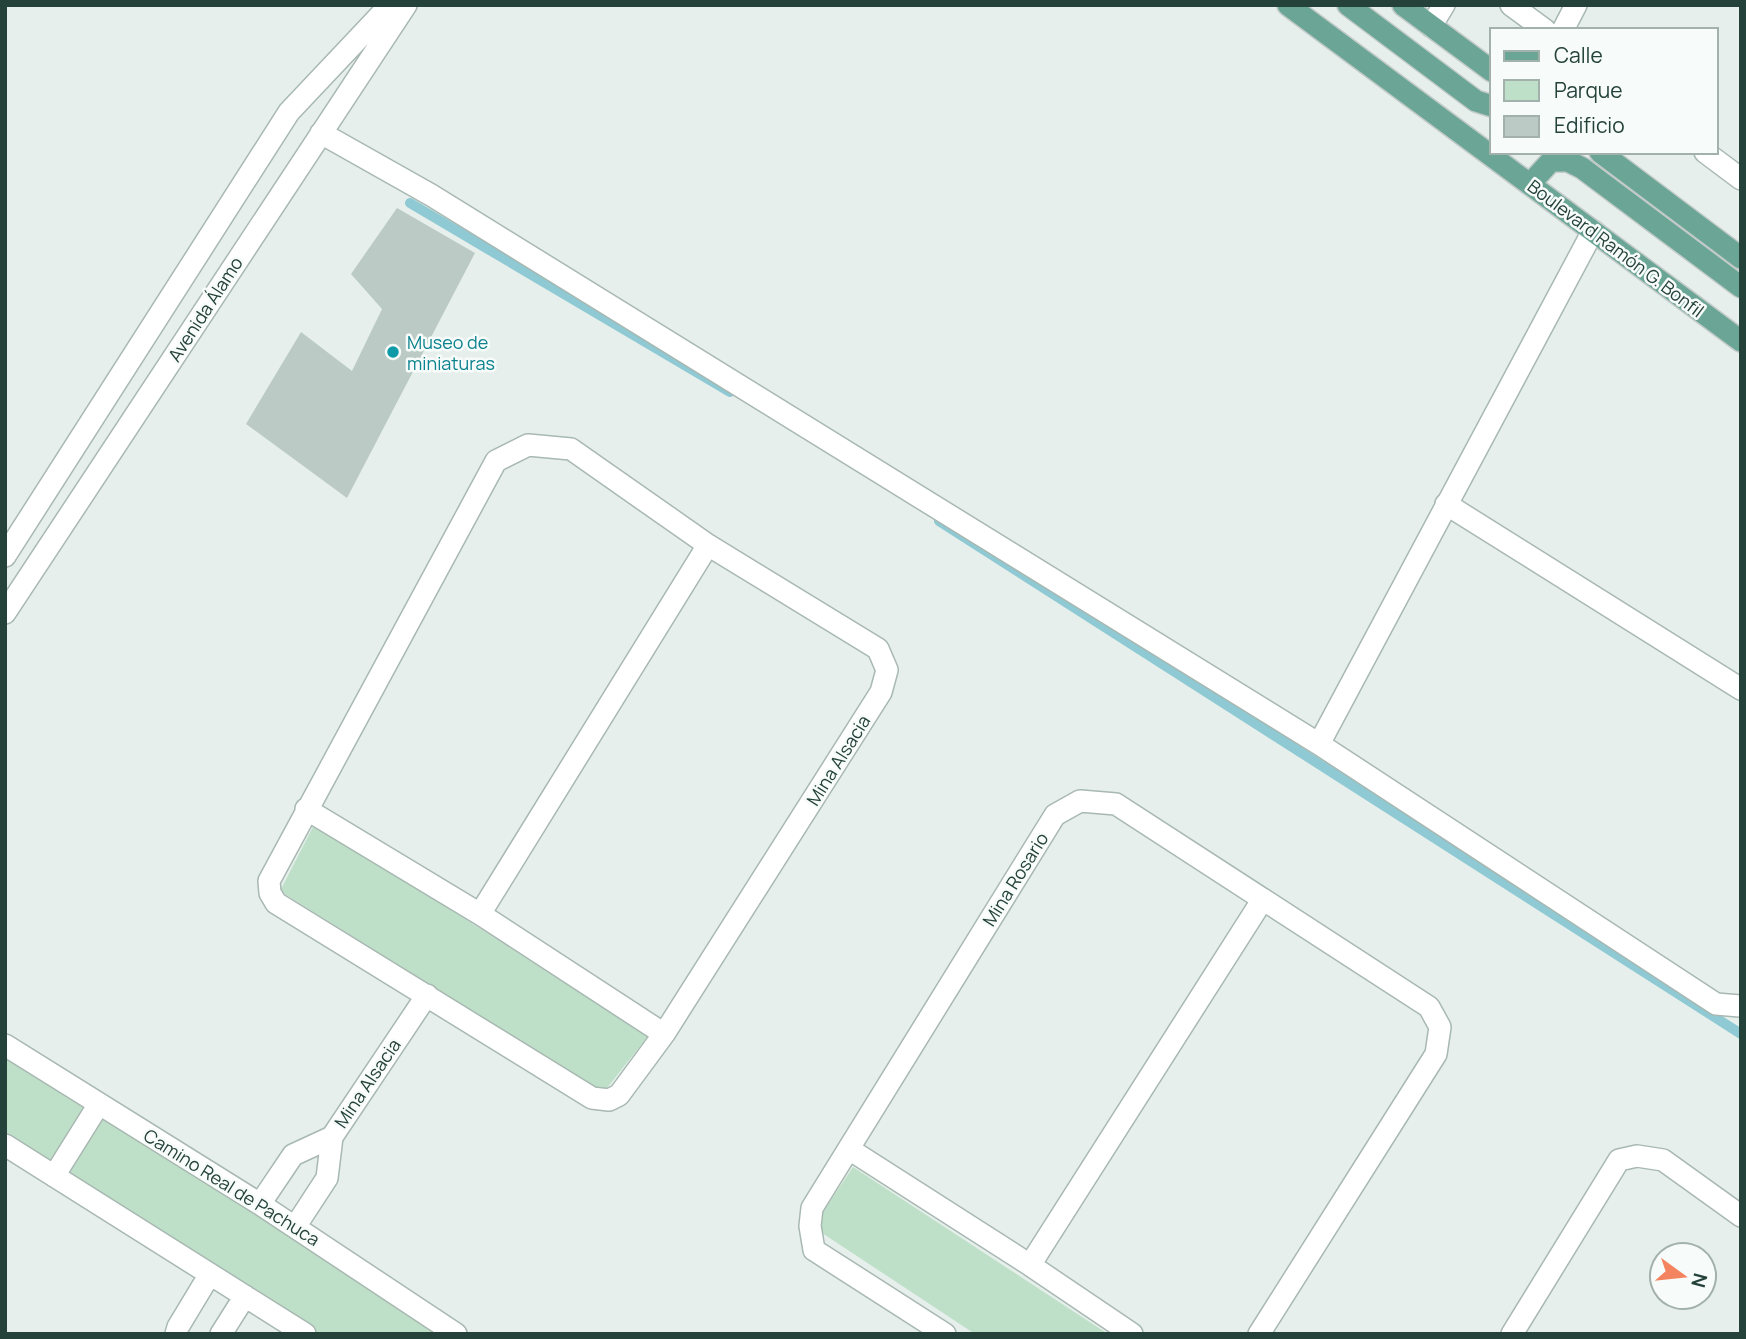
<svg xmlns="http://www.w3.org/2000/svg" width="1746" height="1339" font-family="Manrope,sans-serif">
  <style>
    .green { fill: #bfe0c8 }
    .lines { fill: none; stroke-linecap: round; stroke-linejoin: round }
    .stream { stroke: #8ec9d4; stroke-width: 10 }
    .building { fill: #bbcac4 }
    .minor-casing { stroke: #a8b8b2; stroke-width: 24 }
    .major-casing { stroke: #c2cac8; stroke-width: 24 }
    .minor { stroke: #fff; stroke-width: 21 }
    .major { stroke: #6aa596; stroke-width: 21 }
    .culture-dot { fill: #0f9aa8; stroke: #f7fbf9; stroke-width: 2.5 }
    .labels { text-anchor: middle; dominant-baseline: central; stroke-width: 5; stroke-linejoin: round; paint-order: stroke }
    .street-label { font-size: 18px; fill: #24423a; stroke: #f7fbf9 }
    .culture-label { font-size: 18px; fill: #0d838f; stroke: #f7fbf9; text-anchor: start }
  </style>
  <rect width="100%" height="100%" fill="#e6efeb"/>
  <path class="green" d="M315,823L648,1036L603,1093L280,891Z
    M5,1045L456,1334H305L5,1145Z
    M853,1167L1108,1334H975L813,1227Z"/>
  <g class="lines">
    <path class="stream" d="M410,203L730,392
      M939,521L1741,1034"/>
  </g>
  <path class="building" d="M397,208L475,253L347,498L246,424L301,332L352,371L382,309L351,274Z"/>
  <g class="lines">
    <defs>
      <path id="minor" d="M1511,5L1545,30
        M1431,26L1444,5
        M1563,30L1576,5
        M321,133L431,195L1319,744L1716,1004L1740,1006
        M1705,152L1741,179
        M528,445L571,449L708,545L878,649L887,670L881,692L664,1034L619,1095L609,1100L592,1098L276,903L270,893L269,881L496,461Z
        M1446,504L1741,689
        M5,556L289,112L390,5
        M5,613L406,5
        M1319,744L1593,231
        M306,809L480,914L664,1034
        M480,914L708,545
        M5,1045L260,1204L456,1334
        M332,1137L427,995
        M5,1145L305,1334
        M849,1149L1030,1265L1132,1334
        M54,1176L99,1104
        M260,1204L293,1155L332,1137L327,1178L295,1227
        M1030,1265L1263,899
        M176,1334L178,1327L210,1274
        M221,1334L245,1296
        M945,1334L814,1250L810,1226L812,1208L1055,815L1080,801L1116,804L1429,1007L1440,1027L1436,1054L1259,1334
        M1512,1334L1619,1160L1637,1156L1663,1160L1741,1216"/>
      <path id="major" d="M1288,5L1741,341
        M1348,5L1476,101L1492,106
        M1403,5L1492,71
        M1600,152L1741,258
        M1530,184L1551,161H1568L1582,168L1741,287"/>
    </defs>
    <use href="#minor" class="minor-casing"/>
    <use href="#major" class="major-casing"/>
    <use href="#minor" class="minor"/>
    <use href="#major" class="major"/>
  </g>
  <circle class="culture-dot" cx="393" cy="352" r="7"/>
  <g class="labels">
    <g class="street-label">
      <text transform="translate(1616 248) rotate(37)">Boulevard Ramón G. Bonfil</text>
      <text transform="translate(205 309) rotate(-57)">Avenida Álamo</text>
      <text transform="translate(838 760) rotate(-58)">Mina Alsacia</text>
      <text transform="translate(1015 879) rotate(-58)">Mina Rosario</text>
      <text transform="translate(367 1083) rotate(-56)">Mina Alsacia</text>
      <text transform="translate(232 1187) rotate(32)">Camino Real de Pachuca</text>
    </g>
    <g class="culture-label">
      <text x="407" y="342">Museo de<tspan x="407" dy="21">miniaturas</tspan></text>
    </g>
  </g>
  <rect width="1746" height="1339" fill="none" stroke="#24423a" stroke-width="14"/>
  <rect x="1490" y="28" width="228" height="126" fill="#f7fbf9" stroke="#a3b1ad" stroke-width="2"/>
  <rect x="1504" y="51" width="35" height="10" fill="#6aa596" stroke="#a3b1ad" stroke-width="2"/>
  <text x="1554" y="63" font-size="21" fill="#24423a">Calle</text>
  <rect x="1504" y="80" width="35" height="21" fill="#bfe0c8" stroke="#a3b1ad" stroke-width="2"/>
  <text x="1554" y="98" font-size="21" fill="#24423a">Parque</text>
  <rect x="1504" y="116" width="35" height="21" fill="#bbcac4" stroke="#a3b1ad" stroke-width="2"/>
  <text x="1554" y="133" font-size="21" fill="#24423a">Edificio</text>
  <g transform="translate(1683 1276) rotate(105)"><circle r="33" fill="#f7fbf9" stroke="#a3b1ad" stroke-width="2"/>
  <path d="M0-5L12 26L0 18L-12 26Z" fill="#f4845f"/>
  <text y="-10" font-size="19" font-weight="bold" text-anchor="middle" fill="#24423a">N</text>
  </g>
</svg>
